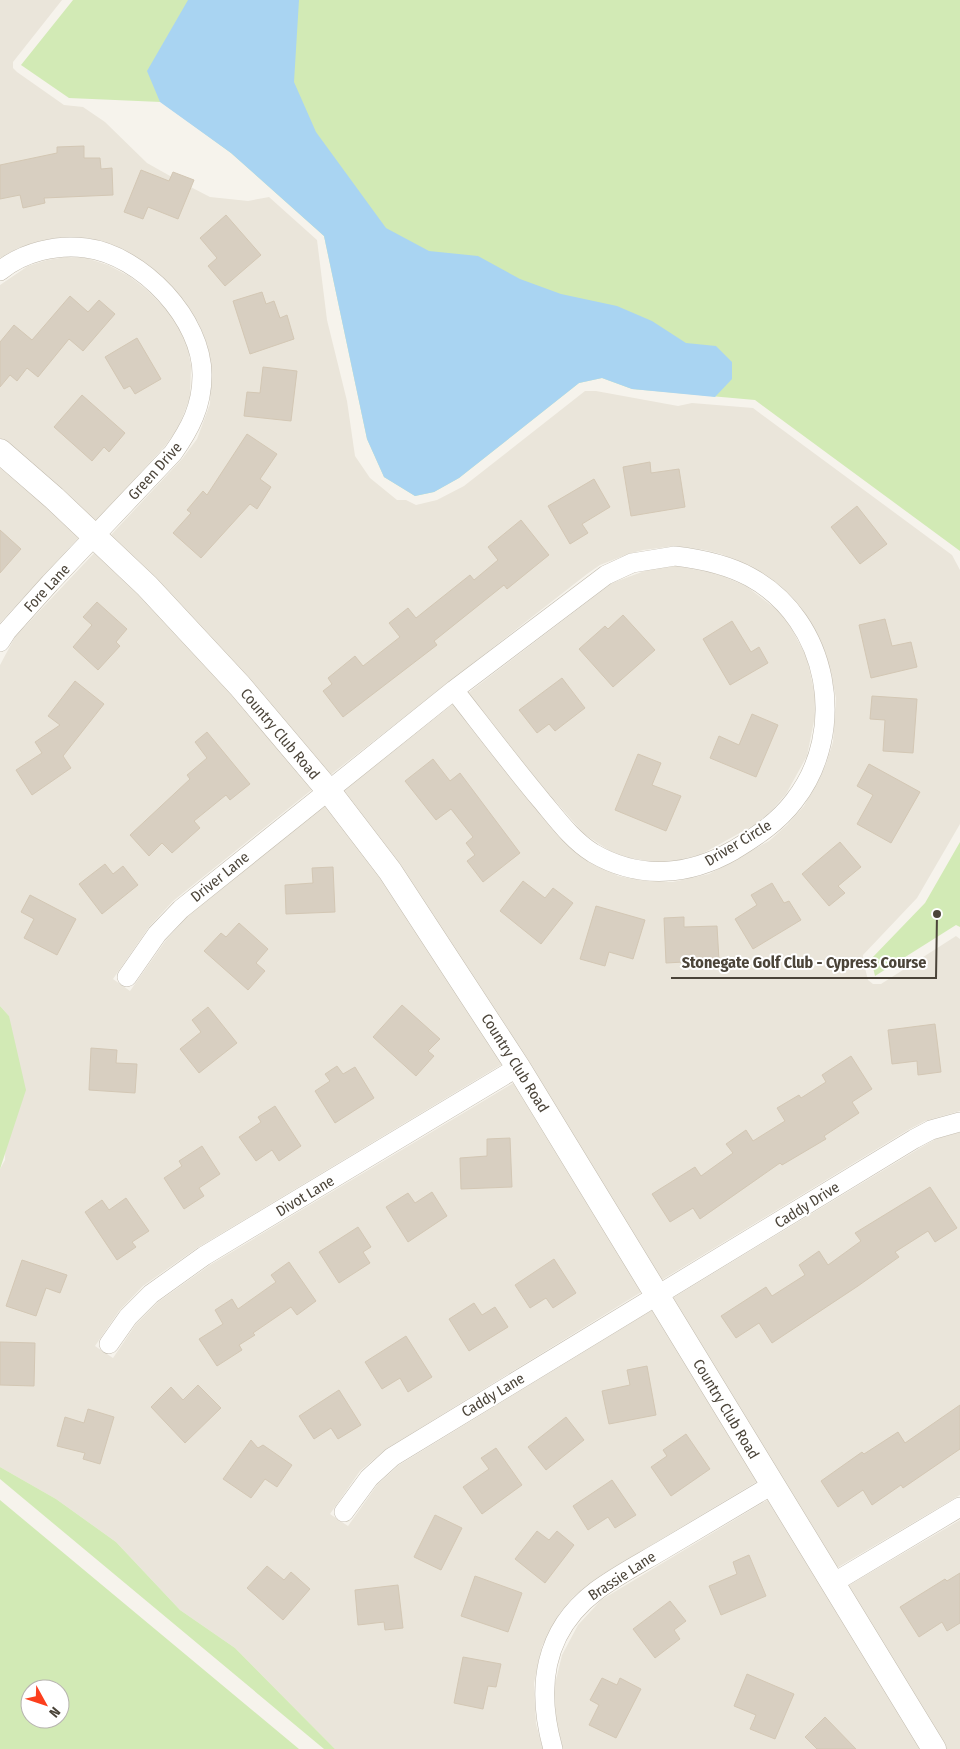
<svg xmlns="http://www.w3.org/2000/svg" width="960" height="1749" font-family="'Fira Sans Condensed',sans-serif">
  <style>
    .residential { fill: #eae5da }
    .green { fill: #d2eab5; fill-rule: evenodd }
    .water { fill: #a9d4f2 }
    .building { fill: #d8cfc1; stroke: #d3c7b4 }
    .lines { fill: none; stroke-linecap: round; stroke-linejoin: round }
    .minor-casing { stroke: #c2bbae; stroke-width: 20 }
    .tertiary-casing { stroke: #c2bbae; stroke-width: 25 }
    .minor { stroke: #fff; stroke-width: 19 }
    .tertiary { stroke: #fff; stroke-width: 24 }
    .labels { text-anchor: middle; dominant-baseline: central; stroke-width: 4; stroke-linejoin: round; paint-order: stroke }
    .street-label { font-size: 15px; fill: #4b4439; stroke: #fff }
    .leader { fill: none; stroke: #4b4439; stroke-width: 2 }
    .callout-dot { fill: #4b4439; stroke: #fff; stroke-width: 2 }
    .callout-label { font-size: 16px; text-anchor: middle; font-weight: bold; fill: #4b4439; stroke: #fff; stroke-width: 4; stroke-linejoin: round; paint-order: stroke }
  </style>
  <rect width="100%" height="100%" fill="#f6f3ec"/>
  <path class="residential" d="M0,0H62L13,62V68L17,72L64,105L83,107L105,122L147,163L179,181L210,197L248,201L269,197L317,240L327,320L347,401L355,456L370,478L397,500H406L416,505L437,500L464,486L585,391H596L678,406L692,403L753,408L952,555L960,570V824L917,898L863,955V960L868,980L873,984H881L956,936L960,939V1111L925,1121L908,1130L660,1281L342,792L453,704L558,835L586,859L618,876L638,880L673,882L709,874L769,841L787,825L804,806L826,764L833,742L836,698L826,654L817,633L805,614L773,582L755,569L721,554L705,550L675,546L643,550L628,554L600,565L587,574L329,776L110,536L182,459L197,439L210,404L211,365L207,344L198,322L184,300L159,275L113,246L89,238L62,237L39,241L18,248L0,258Z
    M67,257L86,258L108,265L129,276L147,290L168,311L180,328L188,348L191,366L190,398L178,428L165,446L95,522L0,438V285L28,266L47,260Z
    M0,463L81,535L0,623Z
    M97,550L232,692L314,788L173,901L149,927L113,979L130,991L166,940L188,916L327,804L382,876L504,1063L197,1248L143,1286L119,1311L95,1346L113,1358L136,1324L158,1302L210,1265L515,1082L643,1291L386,1449L360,1471L330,1514L348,1526L377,1485L399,1465L654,1309L758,1481L603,1574L573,1597L560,1613L542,1646L534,1683L536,1724L543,1749H335L235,1648L180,1610L116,1542L56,1499L0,1467V1169L5,1160L9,1016L0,1006V665L15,637Z
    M676,566L715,573L746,586L776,609L789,624L807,658L815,696V716L807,756L786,794L772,810L756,824L700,855L669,862H654L624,857L610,851L584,834L536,779L468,693L612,583L650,569Z
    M960,1132V1495L835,1569L671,1299L920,1148L936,1139Z
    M769,1499L923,1749H563L556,1722L554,1688L562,1655L578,1625L601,1600L616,1591Z
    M960,1520V1749H945L846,1587Z"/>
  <path class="green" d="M73,0H960V551L755,400L632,389L602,378L579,383L459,478L434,492L415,496L384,477L367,439L324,236L231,153L161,102L69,98L21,65Z
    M960,842V927L956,925L875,976L871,959L925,903Z
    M0,1006L9,1016L26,1090L0,1169Z
    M0,1467L56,1499L116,1542L180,1610L235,1648L335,1749H324L0,1479Z
    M0,1500L299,1749H0ZM30,1689H60V1719H30Z"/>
  <path class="water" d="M188,0H299L294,82L316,132L386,228L429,251L478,256L520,279L561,294L617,306L652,321L686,343L716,346L732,362V379L715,397L632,389L602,378L579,383L459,478L434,492L415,496L384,477L367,439L324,236L231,153L160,102L147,71Z"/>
  <path class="building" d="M84,146V158H100L101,169L112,168L113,195L44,198L45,203L23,208L20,195L0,199V165L57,153V147Z
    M141,170L169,181L173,172L194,180L178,219L148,207L143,219L124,212Z
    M226,215L261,255L225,286L208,266L217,258L200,238Z
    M262,292L266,304L274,301L280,318L287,315L294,339L250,354L233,301Z
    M70,296L88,312L99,300L115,314L83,351L69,339L38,377L27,368L17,381L10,375L0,387V342L14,325L32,340Z
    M137,338L161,379L135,394L130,386L124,389L105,357Z
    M263,367L297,371L291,421L244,416L247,392L260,393Z
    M82,395L125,433L109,452L104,447L92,461L54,427Z
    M247,434L277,454L260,479L271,487L257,509L250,504L201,558L173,533L191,513L187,510L203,491L207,495Z
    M650,462L651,473L679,469L685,507L631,516L623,467Z
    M594,479L610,507L582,524L588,533L570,544L548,506Z
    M857,506L887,544L860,564L831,527Z
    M521,520L549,555L507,589L504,585L434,641L437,645L343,717L323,691L332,684L328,678L355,656L363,666L400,637L389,623L408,608L416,618L470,575L474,580L498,560L488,547Z
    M0,530L21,549L0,573Z
    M97,602L127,629L116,642L120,646L98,670L73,647L92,625L83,617Z
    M623,615L655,650L613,687L579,649L605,626L608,629Z
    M885,619L892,646L911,642L917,667L871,678L859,625Z
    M732,621L751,652L759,647L768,663L730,685L703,639Z
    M562,678L585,708L555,731L549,724L537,733L519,710Z
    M75,681L104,704L63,756L71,768L32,795L16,770L42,753L35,742L60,725L48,716Z
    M872,696L917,699L913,753L883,751L885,720L870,719Z
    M752,714L778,725L756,777L710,758L719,736L739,745Z
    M207,732L250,784L230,800L226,795L194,821L200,828L172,853L162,843L149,856L130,835L190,779L187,775L207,758L195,742Z
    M638,754L661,763L652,785L681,796L666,831L615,810Z
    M433,759L450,781L460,773L520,853L483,882L467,861L475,855L466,843L473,837L451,809L436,820L405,781Z
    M869,764L920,792L891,843L857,824L873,795L857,786Z
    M840,842L861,867L838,886L845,893L829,906L802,874Z
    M105,864L113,874L123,866L138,885L102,914L79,884Z
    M333,867L335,912L286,914L285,885L313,883L312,868Z
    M523,881L545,898L553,888L573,903L541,944L500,911Z
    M772,883L784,903L789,901L801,920L753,949L735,919L757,905L751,895Z
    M30,895L76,919L57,955L24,938L34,919L21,912Z
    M596,906L645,920L633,959L609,952L605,966L580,959Z
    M684,917V927L717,926L719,960L666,963L664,918Z
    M239,923L268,949L256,963L265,971L248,990L204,951L221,933L226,937Z
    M402,1005L440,1039L428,1051L434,1056L416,1076L373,1037Z
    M208,1007L237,1043L199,1073L180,1049L201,1032L192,1020Z
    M935,1024L941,1072L918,1075L917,1061L892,1064L888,1030Z
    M91,1048L117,1050L116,1063L137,1064L135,1093L89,1090Z
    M851,1056L872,1089L852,1102L859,1113L824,1136L826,1139L782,1165L780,1163L700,1219L693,1208L670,1222L652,1194L695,1167L701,1176L733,1153L726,1144L746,1130L753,1141L785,1121L777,1108L799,1095L801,1098L826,1082L822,1075Z
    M337,1066L343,1074L355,1067L374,1098L335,1123L315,1091L330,1081L325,1074Z
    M275,1106L301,1146L279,1161L272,1150L256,1161L239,1137L261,1122L258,1117Z
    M510,1138L512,1187L461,1189L460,1158L487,1156V1139Z
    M202,1146L220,1174L199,1188L204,1196L184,1209L164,1178L182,1166L179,1161Z
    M930,1187L957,1228L935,1242L928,1231L895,1252L899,1257L858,1286L772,1343L759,1323L736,1338L721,1316L766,1287L772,1296L805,1275L799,1265L819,1251L828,1265L861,1241L855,1233Z
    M432,1192L447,1216L408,1242L386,1207L408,1193L415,1203Z
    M126,1198L149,1231L132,1242L136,1247L117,1260L85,1212L102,1200L109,1210Z
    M358,1227L371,1247L363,1252L370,1263L339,1283L319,1252Z
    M554,1259L576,1293L553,1308L546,1298L530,1308L515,1285Z
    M22,1260L67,1275L60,1293L46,1288L36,1316L6,1306Z
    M289,1262L316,1301L297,1315L291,1307L253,1333L255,1335L239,1345L242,1350L217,1366L199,1339L223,1324L215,1310L232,1299L238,1309L276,1282L271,1275Z
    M474,1303L482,1315L495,1307L508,1327L469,1351L449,1319Z
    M406,1336L432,1377L408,1392L400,1378L382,1389L365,1362Z
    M0,1342L35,1343L34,1386L0,1385Z
    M647,1366L656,1415L609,1424L602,1391L630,1385L627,1370Z
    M198,1385L221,1408L185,1443L151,1407L171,1387L183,1400Z
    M339,1390L361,1425L338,1439L331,1428L314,1439L299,1416Z
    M960,1405V1449L903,1488L901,1485L872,1505L863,1490L838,1507L821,1481L862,1452L864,1454L898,1432L905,1443Z
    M88,1409L114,1417L100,1464L83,1459L85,1453L57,1446L65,1417L84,1423Z
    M566,1417L584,1440L546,1470L528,1447Z
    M686,1434L710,1469L671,1496L651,1467L667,1456L663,1450Z
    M251,1440L258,1448L263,1445L292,1465L277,1487L265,1479L251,1498L223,1479Z
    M496,1448L522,1485L482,1514L463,1487L489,1469L481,1458Z
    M612,1480L636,1515L615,1528L608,1517L588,1530L573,1506Z
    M435,1515L462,1528L441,1570L414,1557Z
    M537,1531L549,1540L557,1531L574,1545L545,1583L515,1559Z
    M749,1555L766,1596L721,1615L709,1586L737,1574L733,1562Z
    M267,1566L284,1580L291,1572L310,1589L283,1620L247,1588Z
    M960,1573V1623L947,1631L942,1622L919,1637L900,1607L945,1579L947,1581Z
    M475,1576L522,1593L508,1632L461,1616Z
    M398,1585L403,1628L385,1630L384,1622L358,1625L355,1590Z
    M670,1601L686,1621L674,1630L680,1639L655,1658L633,1629Z
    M463,1657L501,1664L496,1687L488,1686L483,1709L454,1703Z
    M747,1674L794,1694L775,1739L750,1729L756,1715L734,1706Z
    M602,1678L617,1685L620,1678L641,1689L616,1738L589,1725L599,1705L590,1700Z
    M825,1717L856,1749H817L805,1737Z"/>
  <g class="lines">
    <defs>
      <path id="minor" d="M0,271C23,252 57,244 86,248C142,255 203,320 202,376C202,406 190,429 173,453L50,583L7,631L0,642
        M675,556C701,559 726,564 750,577C829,620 849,731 794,801C778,822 757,836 734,850C689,876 639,880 593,853C572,840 557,819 541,800C511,764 483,727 454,690L606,575L632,563Z
        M127,977L157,934L181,909L454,690
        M109,1344L128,1317L151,1294L204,1256L518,1067
        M344,1512L369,1478L392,1457L914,1139L931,1130L960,1122
        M833,1583L960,1507
        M553,1749C536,1689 543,1631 596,1591C616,1576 639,1564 661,1551C698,1529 735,1507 772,1485"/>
      <path id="tertiary" d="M0,451L54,498L147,586L240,686L328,790L390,871L518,1067L934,1749"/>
    </defs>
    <use href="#minor" class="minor-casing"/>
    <use href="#tertiary" class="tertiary-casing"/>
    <use href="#minor" class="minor"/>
    <use href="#tertiary" class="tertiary"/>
  </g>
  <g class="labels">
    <g class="street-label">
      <text transform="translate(155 471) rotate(-48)">Green Drive</text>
      <text transform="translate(47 588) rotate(-47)">Fore Lane</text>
      <text transform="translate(280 734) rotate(50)">Country Club Road</text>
      <text transform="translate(738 843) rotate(-31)">Driver Circle</text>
      <text transform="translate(220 877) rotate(-39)">Driver Lane</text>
      <text transform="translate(515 1063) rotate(58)">Country Club Road</text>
      <text transform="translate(305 1196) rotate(-31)">Divot Lane</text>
      <text transform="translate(807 1205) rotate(-32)">Caddy Drive</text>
      <text transform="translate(493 1395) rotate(-31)">Caddy Lane</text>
      <text transform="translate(726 1409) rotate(59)">Country Club Road</text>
      <text transform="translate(622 1576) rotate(-33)">Brassie Lane</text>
    </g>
  </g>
  <path class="leader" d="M937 914L936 978H671"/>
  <circle class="callout-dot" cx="937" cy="914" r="5"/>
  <g class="callout-label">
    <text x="804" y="968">Stonegate Golf Club - Cypress Course</text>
  </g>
  <g transform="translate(45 1704) rotate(130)"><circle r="24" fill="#ffffff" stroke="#b7b4b0"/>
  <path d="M0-4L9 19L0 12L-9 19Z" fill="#fc3f1d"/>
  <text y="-8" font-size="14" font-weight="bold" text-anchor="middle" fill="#4b4439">N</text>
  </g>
</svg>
